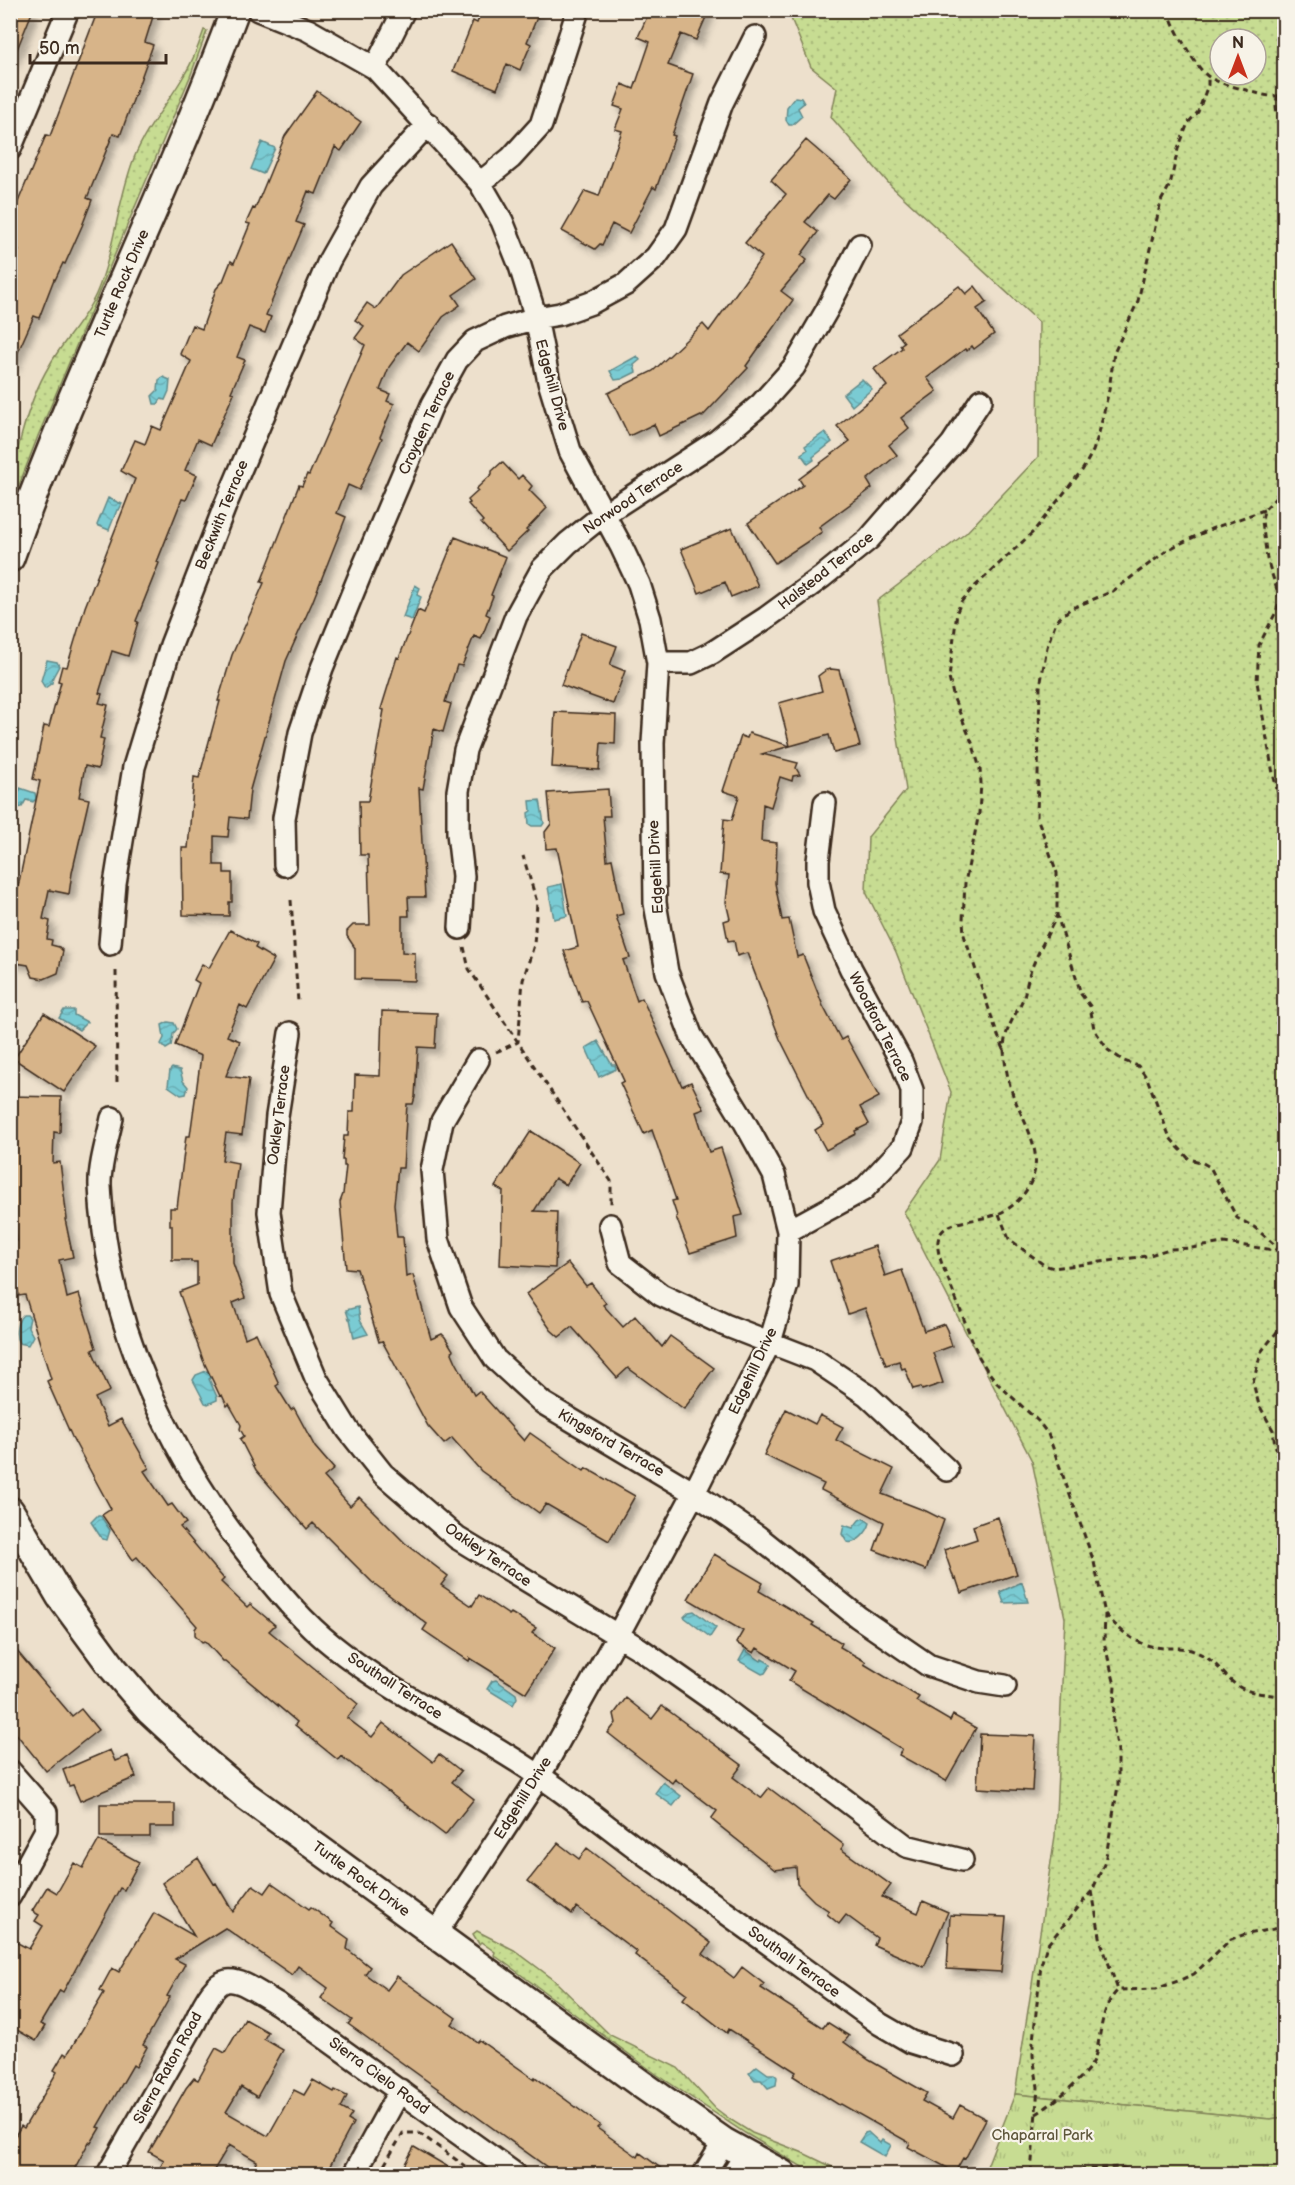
<svg xmlns="http://www.w3.org/2000/svg" width="1295" height="2185" font-family="'Balsamiq Sans',sans-serif">
  <style>
    .grass { fill: url(#grass-dots); stroke: #818358; stroke-width: 1.5; fill-rule: evenodd }
    .park { fill: url(#park-tufts); stroke: #818358; stroke-width: 1.5 }
    .water { fill: url(#water-waves); stroke: #618b8b; stroke-width: 1.5 }
    .building { fill: #d7b489; stroke: #3b2a1e; stroke-width: 1.5; filter: url(#shadow) }
    .lines { fill: none; stroke-linecap: round; stroke-linejoin: round }
    .minor-casing { stroke: #3b2a1e; stroke-width: 26 }
    .tertiary-casing { stroke: #3b2a1e; stroke-width: 32 }
    .path { stroke: #3b2a1e; stroke-width: 3; stroke-dasharray: 6 4.5; stroke-linecap: butt }
    .minor { stroke: #f7f3e8; stroke-width: 21 }
    .tertiary { stroke: #f7f3e8; stroke-width: 27 }
    .labels { text-anchor: middle; dominant-baseline: central; stroke-width: 4.5; stroke-linejoin: round; paint-order: stroke }
    .street-label { font-size: 15px; fill: #3b2a1e; stroke: #f7f3e8 }
    .park-label { font-size: 15px; fill: #5e563b; stroke: #f7f3e8 }
  </style>
  <defs>
    <pattern id="grass-dots" width="8" height="8" patternUnits="userSpaceOnUse" patternTransform="scale(1.5)"><rect width="8" height="8" fill="#c7dc92"/><path d="M2 2h.1M6 6h.1" fill="none" stroke="#acbd7d" stroke-width="1.8" stroke-linecap="round"/></pattern>
    <pattern id="park-tufts" width="24" height="20" patternUnits="userSpaceOnUse" patternTransform="scale(1.5)"><rect width="24" height="20" fill="#c7dc92"/><path d="M3 7l-1-3M5 7V3M7 7l1-3M15 17l-1-3M17 17v-4M19 17l1-3" fill="none" stroke="#acbd7d"/></pattern>
    <pattern id="water-waves" width="16" height="10" patternUnits="userSpaceOnUse" patternTransform="scale(1.5)"><rect width="16" height="10" fill="#7acbd3"/><path d="M0 5q4-4 8 0t8 0" fill="none" stroke="#6aaeb5"/></pattern>
    <filter id="shadow"><feDropShadow dx="5.5" dy="5.5" stdDeviation="3" flood-color="#0004"/></filter>
  </defs>
  <rect width="100%" height="100%" fill="#ede0cc"/>
  <filter id="ink" filterUnits="userSpaceOnUse"><feTurbulence type="fractalNoise" baseFrequency=".0167" numOctaves="2"/><feDisplacementMap in="SourceGraphic" scale="12" xChannelSelector="R" yChannelSelector="G"/><feConvolveMatrix kernelMatrix="1 2 1 2 8 2 1 2 1" color-interpolation-filters="sRGB"/></filter>
  <g filter="url(#ink)">
    <path class="grass" d="M788,11H1284V2117L1270,2119L1015,2094L1055,1836L1065,1618L1032,1461L904,1212L940,1160L951,1092L896,952L866,892L868,837L906,790L877,601L966,533L1038,457L1039,322L891,186L831,117L837,88L811,67ZM1220,39H1256V75H1220Z
      M204,30L207,31L190,77L38,436L11,506C10,466 28,401 49,366C63,341 84,321 96,294C115,250 117,202 134,158C147,126 170,101 186,72C194,59 199,44 204,30Z
      M477,1931L514,1950L553,1979L610,2035L678,2068L715,2108L731,2120L752,2133L801,2152L847,2174H814L745,2133L656,2074L505,1963L494,1955L495,1952L481,1942L479,1944L473,1934Z"/>
    <path class="park" d="M1015,2094L1270,2119L1284,2117V2174H984Z"/>
    <path class="water" d="M795,97L801,98L804,103L798,108L802,116L792,125H789L786,120L787,107Z
      M262,142L275,148L263,174L251,169Z
      M637,356L640,360L634,365L636,372L622,379L615,380L610,371Z
      M163,377L170,380L169,391L165,400L161,399L158,404H154L152,396L158,390L159,380Z
      M862,379L872,389L852,406L843,394Z
      M825,432L832,442L813,457L814,460L808,464L801,454L807,450L805,446Z
      M108,498L122,504L119,510H117L109,530L97,525Z
      M415,585L420,588L417,595L421,597L412,620L403,617Z
      M47,660L57,662L59,666L53,677L52,683L45,688L41,681Z
      M20,788L35,793L36,799L33,802L26,800L22,807L17,808L15,805Z
      M540,800L544,823L542,826H532L529,824L528,813L531,811L530,801Z
      M562,884L567,916L554,919L548,887Z
      M64,1010H74V1015L87,1022L79,1030L59,1018Z
      M168,1022L174,1023L177,1029L173,1034L171,1046L166,1049L161,1044L164,1038L162,1025Z
      M598,1041L612,1065H615L616,1069L599,1077L586,1048Z
      M172,1068L180,1070L183,1081L188,1087L186,1094L181,1095L168,1086L170,1070Z
      M358,1307L360,1320L368,1334L354,1338L350,1319H349L346,1310Z
      M23,1315H27L30,1318L28,1327L33,1336L28,1345L19,1343C14,1335 17,1320 23,1315Z
      M206,1371L210,1373L212,1377L209,1379L217,1397V1400L208,1404L205,1403L193,1380L196,1375Z
      M98,1515H100L110,1530L107,1540L102,1539L91,1522Z
      M863,1518L870,1523C868,1531 857,1545 847,1542L842,1534L844,1525L853,1528L859,1520Z
      M1022,1582L1028,1602L1004,1603L1000,1592Z
      M694,1611L716,1628L710,1637L684,1617L689,1612Z
      M745,1650L761,1661L762,1659L771,1664L765,1673L762,1674L739,1661Z
      M496,1680L516,1694L517,1698L513,1705L487,1689L492,1681Z
      M663,1782L681,1796L673,1806L655,1793Z
      M757,2066L768,2074H774L777,2077L776,2085L768,2088L761,2080H755L749,2073Z
      M868,2132L880,2143L882,2140L891,2145L885,2157L859,2142L865,2133Z"/>
    <path class="building" d="M15,10H33L11,64L10,20Z
      M98,10H155L145,42L153,45L120,136L113,134L87,198L92,200L82,226L65,264L63,263L55,280L54,279L39,318L34,316L10,370V269L19,250L10,246V221L46,135L50,136Z
      M482,10H540L527,42L531,44L520,70L507,64L497,89L453,71L473,21L477,23Z
      M650,10H709L696,40L681,34L668,65L693,74L672,135L675,136L656,189L653,187L629,233L612,224L602,245L600,244L595,249L562,231L585,191L599,196L622,131L615,129L623,109L614,106L622,84L634,89L650,42L638,37Z
      M317,91L361,122L341,151L335,147L316,194L308,191L296,222L304,225L266,315L271,317L265,333L249,327L237,357L245,360L231,392L234,393L211,445L198,439L185,470L197,475L186,500L182,499L157,562L159,563L136,621L138,622L128,656L112,651L99,693L102,694L99,703L108,705L100,738L104,739L98,769L85,766L79,797L89,799L72,873L69,894L49,890L43,919L50,921L47,939L52,940L51,945L59,947L63,951L58,973L44,979L33,977L28,965L10,962V925L40,781L33,779L44,726L49,727L61,682L58,681L62,666L67,667L85,607L135,479L121,471L135,440L145,444L152,426L161,430L191,361L180,354L192,325L202,329L216,289L223,281L231,261L234,263L250,224L246,223L253,208L255,209L285,136Z
      M806,140L851,179L834,199L828,195L805,222L818,232L801,255L807,260L781,291L793,300L746,366L748,368L702,417L701,416L659,436L654,424L629,436L608,393L653,371L703,324L709,331L762,257L745,243L786,194L771,180Z
      M451,241L476,279L453,295L460,305L443,317L419,351L407,342L389,367L380,390L390,394L387,401L394,404L380,437L382,438L359,490L348,485L337,513L346,517L312,603L286,661L250,790L247,819L230,817L228,837L214,836V865H224V873H232V902H229V916L183,915L182,848H188L194,777L199,778L220,701H218L232,655L264,583L261,582L299,485L302,486L307,474L309,475L365,345L355,338L364,326L355,320L367,303L376,309L401,275Z
      M959,286L966,294L975,286L987,302L977,309L994,334L974,349L972,346L967,351L965,349L927,378L937,391L901,418L909,428L889,445L897,455L867,480L872,488L819,527L822,532L775,563L748,523L803,485L799,479L850,441L837,426L887,386L874,369L902,348L900,345L904,342L897,333Z
      M502,462L518,479L522,475L532,486L529,490L547,508L526,530L528,531L507,551L481,523L483,521L468,504L470,503L468,500L478,491L476,489L492,474V471Z
      M732,528L758,586L731,597L725,582L699,593L681,549Z
      M455,537L506,557L491,595L493,596L486,614L490,616L481,639L474,636L462,666L457,665L445,702L451,704L443,732L434,729L423,789L419,788L425,897H408L409,916H402V952L415,953V981L355,979V948L347,936V931L353,925H370L368,855H360L359,801H368L384,710L381,709L397,657L399,658L418,610L424,613Z
      M581,633L617,646L610,665L625,671L613,704L561,685Z
      M831,669L839,670L860,746L834,753L829,735L762,754L798,763L796,768L800,775L793,776L792,781L780,777L771,807L763,804L761,841L777,843L775,883L782,920L789,919L797,957L803,955L823,1006L841,1040L846,1037L879,1097L860,1107L869,1124L855,1131L856,1134L826,1150L815,1130L823,1125L822,1122L780,1039L747,953L737,956L734,940L728,941L724,921L730,919L726,902L729,875L720,874L724,819L732,820L739,796L723,791L741,736L747,738L749,733L790,746L779,703L822,691L818,676L826,670Z
      M555,712L616,715L615,744L601,743L599,770L552,767Z
      M608,789L610,816H603L607,860L612,859L623,914L616,916L630,958L623,960L637,1001L642,998L682,1086L691,1082L704,1109L696,1112L709,1152L721,1148L743,1215L734,1217L737,1238L690,1253L676,1217L677,1216L672,1201L676,1200L652,1130L644,1134L620,1083L624,1081L587,1001L582,1002L564,951L578,947L557,848L546,849L545,832L551,824L548,793Z
      M230,930L257,944L255,948L274,959L247,1009L240,1005L227,1036L240,1041L226,1076L249,1079L242,1135L226,1133L222,1160L238,1163L233,1202V1263L245,1298L233,1303L245,1338L256,1333L279,1384L276,1386L291,1410L294,1408L315,1447L334,1469L324,1477L350,1506L359,1497L405,1543L448,1576L441,1585L472,1606L479,1595L509,1615L511,1613L536,1628L532,1633L555,1648L526,1693L470,1658L469,1661L423,1630L427,1624L372,1582L313,1523L307,1529L256,1470L240,1439L244,1436L240,1429L241,1425L229,1404L227,1406L222,1395L220,1396L203,1360L179,1292L197,1285V1262H191V1260H172V1225H170V1208H177L186,1136H190L201,1056L175,1045L199,983L194,980L202,964L209,968Z
      M382,1011L437,1013L435,1048L418,1047L415,1097L413,1104H407L403,1168H398L394,1204L397,1237H403L406,1277L413,1275L431,1339L442,1334L445,1337L453,1350L452,1353L456,1362L474,1395L479,1391L524,1441L530,1433L584,1471L586,1468L635,1496L609,1541L546,1504L539,1513L481,1471L452,1438L444,1444L428,1426L382,1341L379,1342L357,1269L346,1268L340,1202L343,1194L346,1166H344V1160H342L344,1136H348L349,1112H354L355,1075L380,1076Z
      M44,1013L95,1046L64,1092L14,1059Z
      M10,1096L61,1097L60,1133L54,1132L53,1163L60,1162L67,1219H65L73,1257L59,1260L67,1298L79,1294L96,1348L92,1350L110,1391L95,1398L108,1426L121,1419L149,1468L144,1471L168,1506L172,1504L186,1523L180,1527L224,1579L221,1582L247,1607L250,1604L275,1625L269,1631L358,1704L347,1718L372,1737L383,1723L433,1762L439,1754L461,1771L452,1782L474,1799L445,1835L341,1756L338,1760L295,1725L297,1722L225,1661H223L205,1641L202,1642L195,1635V1629L197,1626L137,1557L133,1560L102,1515L111,1509L72,1437L47,1381L51,1379L25,1295L19,1296L10,1257V1243L17,1241L10,1181Z
      M531,1131L580,1163L566,1185L555,1178L534,1211L557,1212L555,1268L500,1265L503,1191L495,1187Z
      M875,1246L885,1276L902,1270L924,1331L944,1324L947,1330L952,1346L933,1353L943,1383L922,1390L921,1387L913,1389L905,1368L902,1369L899,1361L886,1365L865,1308L848,1314L830,1261Z
      M568,1263L586,1286L591,1283L606,1303L603,1305L623,1327L635,1316L662,1347L670,1336L714,1368L684,1409L628,1368L617,1378L572,1327L559,1337L551,1330L526,1294Z
      M786,1409L815,1424L820,1415L843,1427L836,1440L894,1469L882,1494L926,1511L944,1520L926,1570L874,1550L884,1522L821,1490L824,1484L764,1455Z
      M998,1517L1017,1574L961,1593L956,1578L954,1579L944,1550L977,1539L973,1526Z
      M714,1554L763,1583L759,1591L814,1623L812,1625L842,1643L840,1647L866,1662L864,1664L919,1697L916,1701L950,1721L953,1715L976,1728L946,1781L899,1755L902,1749L789,1681L795,1671L757,1648L754,1653L736,1643L743,1631L688,1599Z
      M10,1643L72,1716L81,1709L98,1730L46,1771L10,1726Z
      M626,1698L652,1719L662,1706L742,1765L733,1777L761,1798L769,1788L844,1845L841,1849L891,1885L882,1897L918,1913L923,1901L948,1912L924,1967L874,1945L877,1938L846,1915L839,1924L827,1914L829,1911L814,1901L797,1884L796,1867L775,1870L711,1819L717,1811L675,1779L672,1783L608,1733L616,1723L614,1714Z
      M980,1734L1035,1736L1032,1791L977,1788Z
      M110,1750L115,1761L128,1756L136,1777L80,1801L73,1785L69,1786L63,1770Z
      M100,1804H175V1827H150V1837H100Z
      M99,1840L139,1862L124,1890L120,1888L63,1992L60,1990L40,2024L45,2026L36,2041L10,2026V1952L16,1942L29,1949L43,1926L35,1921L39,1915L32,1911L47,1887L57,1893L74,1863L83,1868Z
      M558,1843L579,1859L587,1848L711,1943L703,1954L734,1978L742,1967L764,1984L761,1988L823,2028L827,2022L849,2036L844,2042L869,2060L927,2093L922,2101L953,2118L960,2105L986,2119L965,2159L963,2158L955,2172L908,2147L910,2143L841,2104L839,2105L793,2076L796,2072L729,2029L727,2033L683,1999L687,1994L635,1955L637,1952L577,1907L572,1914L528,1881Z
      M198,1858L214,1884L216,1883L233,1912L253,1885L265,1893L272,1883L309,1909L311,1907L333,1923L331,1926L349,1939L347,1949L370,1967L365,1974L387,1990L397,1976L456,2018L452,2024L477,2042L479,2040L534,2079L535,2077L600,2125L597,2128L638,2157L640,2153L670,2175H558L348,2024L352,2020L321,1998L328,1988L298,1966L292,1975L225,1928L175,1959L185,1964L167,1996L170,1997L143,2045L147,2047L136,2067L133,2065L97,2127L100,2128L91,2143L89,2142L71,2175H10V2144L21,2126L24,2128L57,2072L54,2070L64,2053L67,2055L104,1993L100,1990L112,1968L119,1972L154,1913L194,1936L162,1883Z
      M950,1915L1006,1917L1001,1972L947,1969Z
      M245,2019L268,2032L264,2039L283,2050L257,2097L241,2087L226,2112L268,2136L294,2090L304,2095L313,2080L334,2092L335,2090L347,2096L341,2108L352,2114L348,2120L353,2123L325,2175H249L257,2161L229,2145L211,2175H156L164,2160L149,2152L186,2088L194,2078L198,2080L216,2048L225,2053Z
      M414,2147L462,2175H399Z"/>
    <g class="lines">
      <defs>
        <path id="minor" d="M258,10L308,30L375,68L480,183L502,221L520,266L536,318L549,382L570,451L621,546L639,584L650,619L658,663L653,743L655,903L667,972L691,1035L744,1121L774,1175L788,1231L787,1285L770,1342L694,1493L618,1635L540,1775L436,1933
          M375,68L404,10
          M10,149L68,10
          M480,183L511,158L541,125L578,10
          M658,663H691L712,653L766,618L822,577L869,539L952,444L981,400
          M285,865L284,818L300,733L322,668L360,575L432,405L457,360L475,341L505,327L536,318L560,314L591,303L626,284L656,257L676,229L722,103L755,37
          M460,928L463,876L458,833V791L465,750L516,616L542,569L568,543L603,515L717,441L761,404L794,367L827,310L860,245
          M110,944L115,884L134,767L171,645L225,506L329,261L371,186L428,124
          M290,1033L277,1116L269,1212L281,1294L316,1378L348,1430L383,1474L457,1538L640,1649L714,1701L906,1846L962,1860
          M478,1060L442,1121L432,1170L438,1239L461,1307L495,1359L543,1403L694,1493L757,1536L858,1617L928,1665L979,1682L1005,1686
          M112,1118C108,1138 99,1166 100,1186C106,1325 172,1461 258,1567C280,1594 304,1623 332,1645C396,1697 474,1730 541,1777C576,1801 609,1828 643,1853C722,1910 801,1967 880,2024L911,2042L953,2055
          M610,1225L620,1263L661,1295L725,1325L815,1360L867,1395L947,1470
          M788,1231L863,1190L903,1147L912,1122V1090L901,1061L851,969L824,911L818,882V861L825,803
          M10,1771L46,1812V1830L10,1896
          M108,2174L195,2022C222,1965 230,1975 278,2004L515,2174
          M354,2174L400,2090
          M704,2174L724,2142
          M733,2174L746,2154"/>
        <path id="tertiary" d="M10,558C76,372 166,195 235,10
          M10,1511L60,1596L113,1668L149,1710L203,1760L246,1796L641,2084L724,2142L782,2174"/>
      </defs>
      <use href="#minor" class="minor-casing"/>
      <use href="#tertiary" class="tertiary-casing"/>
      <path class="path" d="M1168,10C1172,25 1197,70 1209,77C1220,84 1236,87 1249,91C1261,94 1272,99 1284,94
        M1284,86C1270,106 1277,110 1284,132
        M1284,489L1264,510L1262,521L1267,559L1280,599L1276,612L1259,645L1257,682L1273,774L1284,815
        M1264,510L1211,529L1169,549L1113,591L1070,609L1056,621L1047,647L1040,687L1037,817L1057,873V915L1081,994L1090,1006L1094,1029L1108,1050L1124,1061L1138,1066L1147,1078L1170,1138L1189,1159L1201,1162L1210,1167L1237,1218L1254,1227L1282,1251H1284
        M1280,599L1284,607
        M291,900L298,1002
        M464,947L469,969L611,1181V1206
        M116,971L117,1085
        M1004,1049L998,1036L964,935L963,920L965,883L979,813L981,783L980,769L973,745L954,699L949,678L957,612L961,602L970,591L1033,532L1083,469L1093,451L1099,433L1109,390L1114,353L1138,301L1161,201L1170,185L1178,149L1188,123L1198,112L1208,85V77
        M496,1052L518,1042L523,980L534,945L537,902L523,856
        M999,1214L1009,1239L1044,1265L1054,1268L1147,1256L1169,1249L1191,1248L1224,1243L1282,1251L1284,1262
        M1284,1323L1261,1352L1253,1383L1259,1405L1273,1430L1275,1445L1284,1467
        M1105,1614C1121,1632 1138,1647 1164,1648C1175,1648 1186,1647 1196,1652C1216,1660 1221,1673 1235,1684C1248,1695 1269,1693 1284,1697
        M1092,1891L1101,1942L1118,1990
        M1036,2114C1050,2106 1088,2075 1094,2060C1102,2037 1099,2009 1118,1990L1156,1989L1178,1981L1194,1974L1231,1939L1243,1935L1284,1927
        M1031,2173L1038,2087L1033,2056V2041L1041,1965L1047,1945L1092,1891L1105,1862L1118,1786V1751L1113,1724L1115,1685L1104,1642L1105,1614L1094,1562L1048,1434L1038,1421L998,1384L987,1370L979,1357L942,1264C923,1213 972,1226 1000,1213C1016,1206 1030,1190 1034,1173C1041,1146 1022,1119 1013,1095C1008,1081 1005,1065 1004,1050C1004,1029 1015,1017 1023,999C1026,991 1027,981 1030,973C1037,953 1048,934 1057,915
        M379,2174L403,2133H419L476,2174
        M1027,2174L1031,2173L1120,2167L1145,2174"/>
      <use href="#minor" class="minor"/>
      <use href="#tertiary" class="tertiary"/>
    </g>
  </g>
  <g class="labels">
    <g class="street-label">
      <text transform="translate(122 284) rotate(-67)">Turtle Rock Drive</text>
      <text transform="translate(552 385) rotate(75)">Edgehill Drive</text>
      <text transform="translate(427 423) rotate(-65)">Croyden Terrace</text>
      <text transform="translate(633 498) rotate(-34)">Norwood Terrace</text>
      <text transform="translate(222 515) rotate(-68)">Beckwith Terrace</text>
      <text transform="translate(826 571) rotate(-38)">Halstead Terrace</text>
      <text transform="translate(656 867) rotate(-93)">Edgehill Drive</text>
      <text transform="translate(880 1027) rotate(63)">Woodford Terrace</text>
      <text transform="translate(279 1115) rotate(-83)">Oakley Terrace</text>
      <text transform="translate(753 1371) rotate(-65)">Edgehill Drive</text>
      <text transform="translate(611 1443) rotate(30)">Kingsford Terrace</text>
      <text transform="translate(488 1555) rotate(34)">Oakley Terrace</text>
      <text transform="translate(395 1686) rotate(33)">Southall Terrace</text>
      <text transform="translate(523 1798) rotate(-58)">Edgehill Drive</text>
      <text transform="translate(361 1879) rotate(36)">Turtle Rock Drive</text>
      <text transform="translate(794 1962) rotate(36)">Southall Terrace</text>
      <text transform="translate(168 2068) rotate(-61)">Sierra Raton Road</text>
      <text transform="translate(379 2076) rotate(36)">Sierra Cielo Road</text>
    </g>
    <g class="park-label">
      <text x="1042" y="2135">Chaparral Park</text>
    </g>
  </g>
  <rect width="1295" height="2185" fill="none" stroke="#f7f3e8" stroke-width="36"/>
  <rect x="18" y="18" width="1259" height="2149" fill="none" stroke="#3b2a1e" stroke-width="2" filter="url(#ink)"/>
  <g transform="translate(1238 57)"><circle r="28" fill="#f7f3e8" stroke="#aca397" stroke-width="1.5"/>
  <path d="M0-4.5L10 22L0 15L-10 22Z" fill="#c8321e"/>
  <text y="-9" font-size="16" font-weight="bold" text-anchor="middle" fill="#3b2a1e">N</text>
  </g>
  <path d="M30 54v9h136v-9" fill="none" stroke="#3b2a1e" stroke-width="3"/>
  <text x="39" y="54" font-size="18" fill="#3b2a1e" stroke="#f7f3e8" stroke-width="4.5" paint-order="stroke">50 m</text>
</svg>
